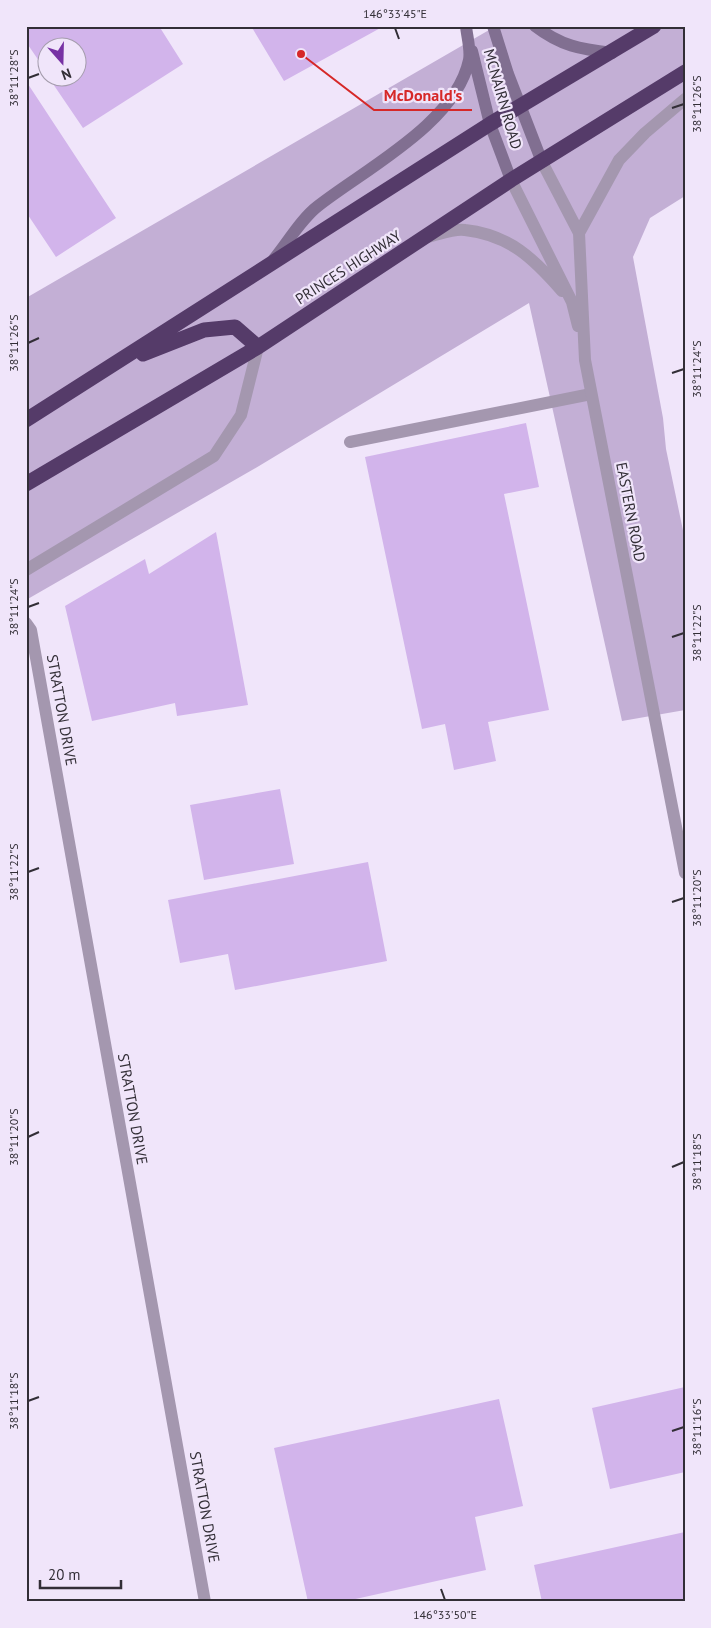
<svg xmlns="http://www.w3.org/2000/svg" width="711" height="1628" font-family="'PT Sans',sans-serif">
  <style>
    .green { fill: #c3afd5 }
    .building { fill: #d2b4eb }
    .lines { fill: none; stroke-linecap: round; stroke-linejoin: round }
    .lane { stroke: #a497af; stroke-width: 12 }
    .street { stroke: #a497af; stroke-width: 12 }
    .secondary { stroke: #816f91; stroke-width: 12 }
    .highway { stroke: #553b69; stroke-width: 15 }
    .ticks { fill: none; stroke: #322e36; stroke-width: 2 }
    .labels { text-anchor: middle; dominant-baseline: central; stroke-width: 4.5; stroke-linejoin: round; paint-order: stroke }
    .street-label { font-size: 15px; fill: #322e36; stroke: #f0e5fa }
    .leader { fill: none; stroke: #d62828; stroke-width: 2 }
    .callout-dot { fill: #d62828; stroke: #f0e5fa; stroke-width: 2 }
    .callout-label { font-size: 16px; text-anchor: middle; font-weight: bold; fill: #d62828; stroke: #f0e5fa; stroke-width: 4.5; stroke-linejoin: round; paint-order: stroke }
    .neatline { fill: none; stroke: #322e36; stroke-width: 2 }
    .ticks-label { font-size: 12px; text-anchor: middle; fill: #322e36 }
  </style>
  <rect width="100%" height="100%" fill="#f0e5fa"/>
  <path class="green" d="M496,26H685V196L650,218L633,257L663,418L666,449L685,540V710L622,721L529,303L259,466L26,600V298Z"/>
  <path class="building" d="M26,26H159L183,64L83,128L49,78H78V48H48V74L26,42Z
    M251,26H384L284,81Z
    M26,81L116,218L56,257L26,212Z
    M526,423L539,487L504,494L549,710L488,722L496,761L454,770L445,724L422,729L365,457Z
    M216,532L248,705L177,716L175,703L92,721L65,606L145,559L149,574Z
    M280,789L294,864L204,880L190,805Z
    M368,862L387,961L235,990L228,954L180,963L168,900Z
    M685,1387V1472L610,1489L592,1408Z
    M499,1399L523,1506L475,1517L486,1570L342,1602H308L274,1448Z
    M685,1532V1602H542L534,1565Z"/>
  <g class="lines">
    <path class="lane" d="M350,442L591,394"/>
    <path class="street" d="M542,162L579,233L585,360L685,873
      M511,180L572,302L578,326
      M579,233L619,160L645,133L685,99
      M427,237C438,235 454,228 465,230C510,235 534,259 562,291
      M26,570L214,456L241,415L258,347
      M26,623L31,630L205,1602"/>
    <path class="secondary" d="M493,26L508,74L542,162
      M535,26C561,46 580,49 612,53
      M472,51L490,124L511,180
      M274,259C288,242 301,219 318,206C365,169 456,123 469,60C471,50 467,37 466,26"/>
    <path class="highway" d="M143,354L204,330L235,327L258,347
      M26,420L490,124L654,26
      M26,484L258,347L511,180L685,72"/>
  </g>
  <path class="ticks" d="M395,28L399,39M28,78L39,74M672,108L684,104M28,343L39,338M672,373L684,369M28,607L39,603M672,637L684,633M28,872L39,868M672,902L684,898M28,1137L39,1132M672,1167L684,1162M28,1401L39,1397M672,1431L684,1427M441,1589L445,1600"/>
  <g class="labels">
    <g class="street-label">
      <text transform="translate(503 99) rotate(74)">MCNAIRN ROAD</text>
      <text transform="translate(348 267) rotate(-33)">PRINCES HIGHWAY</text>
      <text transform="translate(631 512) rotate(79)">EASTERN ROAD</text>
      <text transform="translate(62 710) rotate(80)">STRATTON DRIVE</text>
      <text transform="translate(133 1109) rotate(80)">STRATTON DRIVE</text>
      <text transform="translate(205 1507) rotate(80)">STRATTON DRIVE</text>
    </g>
  </g>
  <path class="leader" d="M301 54L374 110H472"/>
  <circle class="callout-dot" cx="301" cy="54" r="5"/>
  <g class="callout-label">
    <text x="423" y="101">McDonald's</text>
  </g>
  <rect width="711" height="1628" fill="none" stroke="#f0e5fa" stroke-width="55"/>
  <g transform="translate(62 62) rotate(160)"><circle r="24" fill="#f0e5fa" stroke="#a49cac"/>
  <path d="M0-4L9 19L0 12L-9 19Z" fill="#7731a4"/>
  <text y="-8" font-size="14" font-weight="bold" text-anchor="middle" fill="#322e36">N</text>
  </g>
  <path d="M40 1580v8h81v-8" fill="none" stroke="#322e36" stroke-width="2.5"/>
  <text x="48" y="1580" font-size="15" fill="#322e36" stroke="#f0e5fa" stroke-width="4" paint-order="stroke">20 m</text>
  <rect x="28" y="28" width="656" height="1572" class="neatline"/>
  <g class="ticks-label">
    <text x="395" y="18">146°33'45"E</text>
    <text transform="translate(14 78) rotate(-90)" y="4">38°11'28"S</text>
    <text transform="translate(697 104) rotate(-90)" y="4">38°11'26"S</text>
    <text transform="translate(14 343) rotate(-90)" y="4">38°11'26"S</text>
    <text transform="translate(697 369) rotate(-90)" y="4">38°11'24"S</text>
    <text transform="translate(14 607) rotate(-90)" y="4">38°11'24"S</text>
    <text transform="translate(697 633) rotate(-90)" y="4">38°11'22"S</text>
    <text transform="translate(14 872) rotate(-90)" y="4">38°11'22"S</text>
    <text transform="translate(697 898) rotate(-90)" y="4">38°11'20"S</text>
    <text transform="translate(14 1137) rotate(-90)" y="4">38°11'20"S</text>
    <text transform="translate(697 1162) rotate(-90)" y="4">38°11'18"S</text>
    <text transform="translate(14 1401) rotate(-90)" y="4">38°11'18"S</text>
    <text transform="translate(697 1427) rotate(-90)" y="4">38°11'16"S</text>
    <text x="445" y="1619">146°33'50"E</text>
  </g>
</svg>
